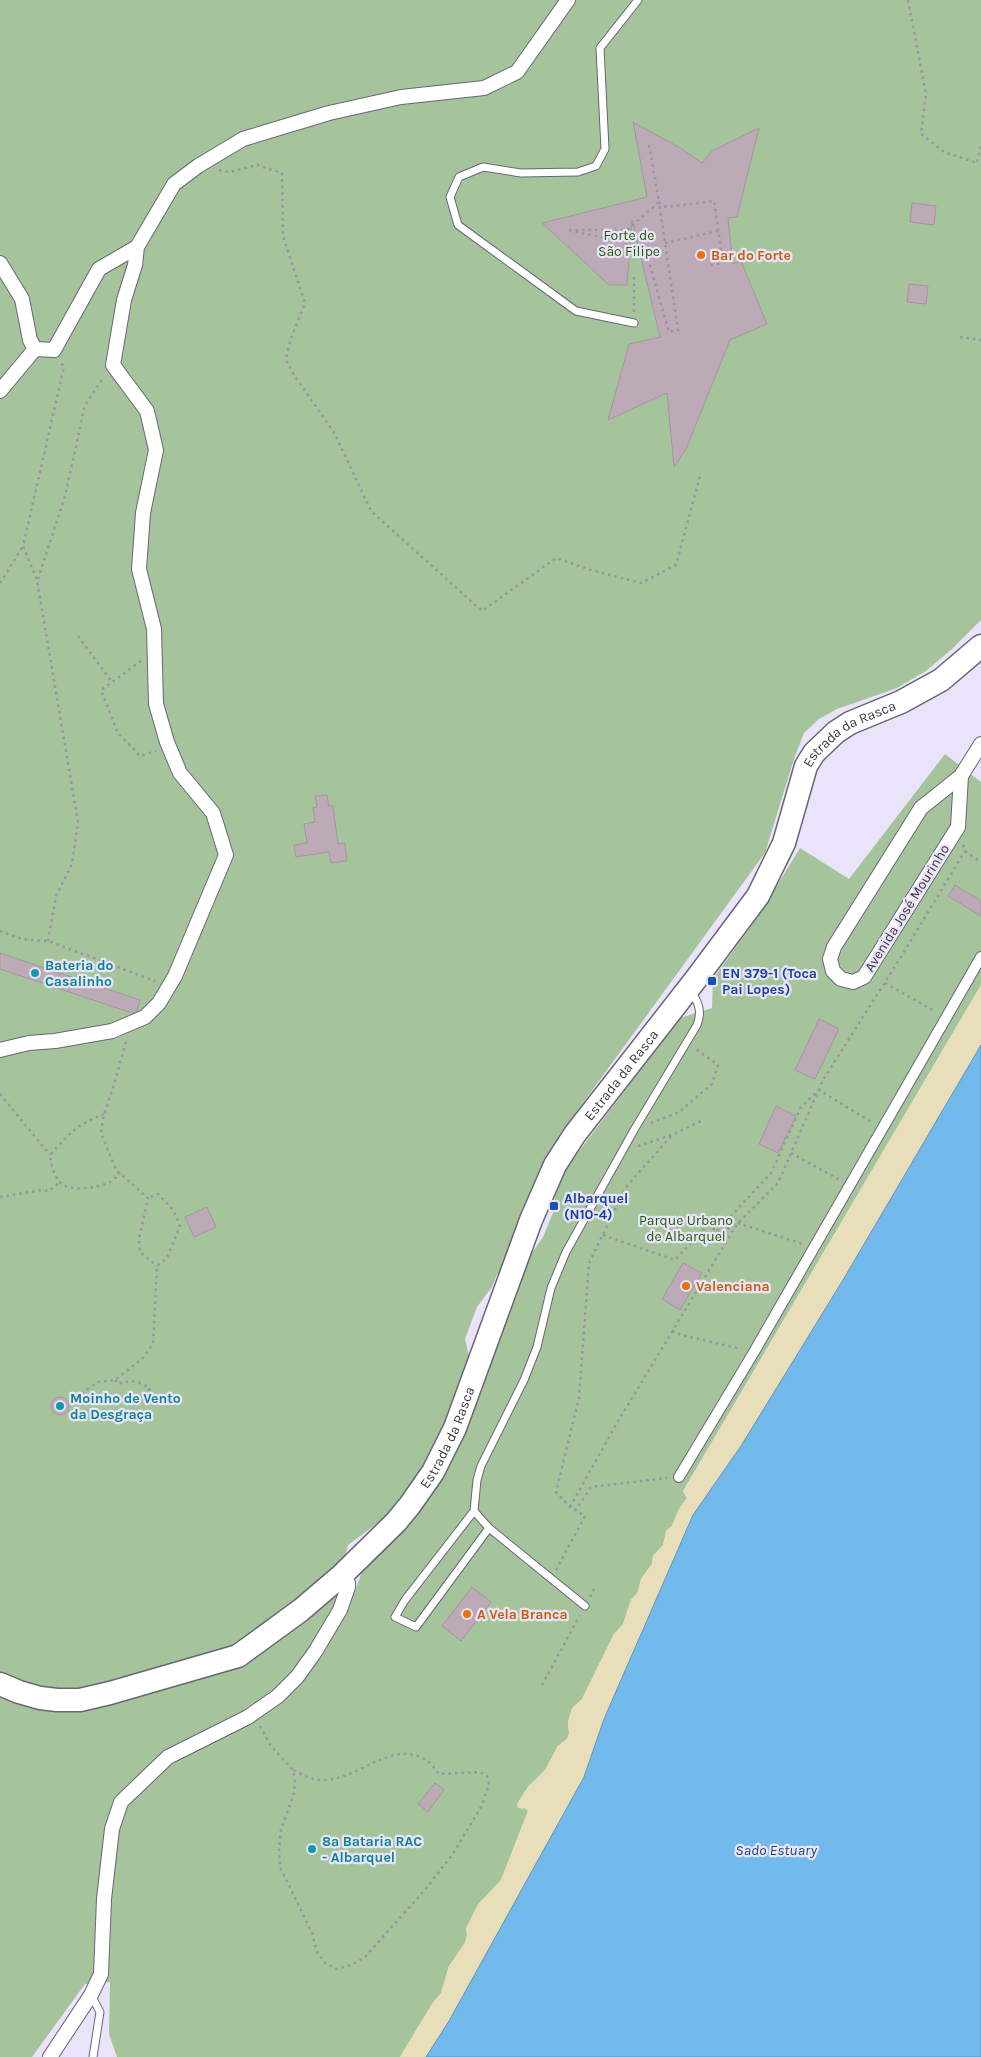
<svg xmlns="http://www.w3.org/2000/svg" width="981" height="2057" font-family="Karla,sans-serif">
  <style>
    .green { fill: #a6c49c }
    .sand { fill: #e8deb9 }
    .water { fill: #73baec; stroke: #6293b9 }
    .building { fill: #bdaab7; stroke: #a694a0 }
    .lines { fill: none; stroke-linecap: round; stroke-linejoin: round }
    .service-casing { stroke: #696577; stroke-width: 9 }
    .pedestrian-casing { stroke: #696577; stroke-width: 12 }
    .minor-casing { stroke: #696577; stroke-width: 16 }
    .primary-casing { stroke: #696577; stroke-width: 25 }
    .path { stroke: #9894a3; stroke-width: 2.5; stroke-dasharray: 2.5 4; stroke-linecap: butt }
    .service { stroke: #fff; stroke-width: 7 }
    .pedestrian { stroke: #fff; stroke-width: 10 }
    .minor { stroke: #fff; stroke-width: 14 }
    .primary { stroke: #fff; stroke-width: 22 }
    .food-dot { fill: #e8710a; stroke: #e9e4f9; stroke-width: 2 }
    .culture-dot { fill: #0f9aa8; stroke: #e9e4f9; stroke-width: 2 }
    .transit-dot { fill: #1a4fb4; stroke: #e9e4f9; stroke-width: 2 }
    .labels { text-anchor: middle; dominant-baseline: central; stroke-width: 4.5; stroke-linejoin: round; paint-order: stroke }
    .park-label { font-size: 14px; fill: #235d00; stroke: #e9e4f9 }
    .food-label { font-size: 14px; font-weight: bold; fill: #c56008; stroke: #e9e4f9; text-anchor: start }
    .street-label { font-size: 14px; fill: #3b3941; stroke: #e9e4f9 }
    .culture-label { font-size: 14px; font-weight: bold; fill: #0d838f; stroke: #e9e4f9; text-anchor: start }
    .transit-label { font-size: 14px; font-weight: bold; fill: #164399; stroke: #e9e4f9; text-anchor: start }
    .water-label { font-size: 15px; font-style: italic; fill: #174d6e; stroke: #e9e4f9 }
  </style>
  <rect width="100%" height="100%" fill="#e9e4f9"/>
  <path class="green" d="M0,0H981V620L952,649L926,671L897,688L837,709L819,719L804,733L794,759L765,853L564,1129L541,1168L524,1206L502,1275L497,1274L492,1287L477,1307L465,1339L470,1360L424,1470L390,1514L348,1545L335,1601L349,1607L363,1569L429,1495L527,1260L543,1237L555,1208L554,1189L561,1175L680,1018L712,1008L713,979L759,915L800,848L849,879L945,754L981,782V985L683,1491L687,1498L679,1509L672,1526L668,1529L663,1545L653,1556L652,1564L641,1579L638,1592L631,1600L623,1624L614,1634L582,1699L572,1709L568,1722L569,1734L567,1739L558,1746L545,1770L535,1780L521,1809L525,1808L528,1811L501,1880L467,1936L463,1948L449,1966L441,1993L432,2004L400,2057H117L109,2034L110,1982L85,1984L32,2057H0Z"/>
  <path class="sand" d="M981,985V1045L843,1280L741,1446L693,1515L604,1719L584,1777L449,2021L426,2057H400L432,2004L441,1993L449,1966L466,1941L467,1936L466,1928L478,1904L501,1880L528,1811L525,1808H518L517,1804L529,1785L538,1778L545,1770L558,1746L567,1739L569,1734L568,1722L572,1708L582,1699L614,1634L623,1624L631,1600L638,1592L641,1579L652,1564L653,1556L663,1545L666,1531L672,1526L679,1509L687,1498V1495L683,1492Z"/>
  <path class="water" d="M981,1045V2057H426L449,2021L584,1777L604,1719L693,1515L741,1446L843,1280Z"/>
  <path class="building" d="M633,122L682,149L702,163L712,151L759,128L737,217L728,218L733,264L741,261L767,324L730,340L686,449L674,467L667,393L608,420L629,344L660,337L632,220L627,285H609L542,223L647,197Z
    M912,203L936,206L934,225L910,222Z
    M909,284L928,286L926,304L907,302Z
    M327,795L329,806H333L338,844L345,843L347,861L331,863L329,852L296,857L294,845L307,843L304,824L315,822L313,808L317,807L315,796Z
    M955,885L981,901V916L948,896Z
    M0,953L140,1000L137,1011L132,1013L0,969Z
    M819,1019L839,1029L815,1079L795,1070Z
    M776,1106L796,1116L778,1153L759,1144Z
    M207,1207L216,1227L194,1237L185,1217Z
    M683,1263L702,1273L680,1310L662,1299Z
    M51 1406a9 9 0 1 1 18 0a9 9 0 1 1-18 0Z
    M472,1587L491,1602L461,1641L442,1626Z
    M435,1783L444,1790L428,1812L418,1804Z"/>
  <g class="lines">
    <defs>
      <path id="service" d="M634,323L576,311L458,225L450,197L459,177L483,167L521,173L578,172L596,166L605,149L600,48L638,0
        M474,1511L405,1600L395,1617L416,1627L489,1528
        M585,1606L489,1528L474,1511L477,1480L481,1466L524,1380L537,1347L551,1288L566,1252L634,1130L697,1025C702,1012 699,1003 691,991
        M91,1995L100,2012L93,2057"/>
      <path id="pedestrian" d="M679,1477L754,1352L981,957"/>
      <path id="minor" d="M0,263L22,299L30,340L35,349
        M0,391L35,349L54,350L99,269L137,247L174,184L198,166L243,139L329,113L401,97L484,88L517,72L568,0
        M961,776L958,827L864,977L853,982L841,979L833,971L830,959L834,947L921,808L961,776L981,744
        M0,1050L29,1043L55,1041L112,1031L145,1017L159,1003L175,976L226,855L213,813L180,773L167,742L156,704L154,629L139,569L143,513L156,450L147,411L113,365L124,300L135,265L137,247
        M50,2057L91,1995L101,1974L104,1899L112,1829L121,1802L168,1757L248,1717L278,1696L297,1677L315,1652L340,1610L348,1587V1583L342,1575"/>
      <g id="primary">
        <path id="s1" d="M0,1684L19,1692L40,1698L57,1700H80L110,1693L238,1656L301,1610L342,1575L396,1522L410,1505L433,1472L455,1428L531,1220L555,1165L575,1134L696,979L758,896L784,843L806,766L814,753L836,732L850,723L901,702L941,680L981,646"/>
      </g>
    </defs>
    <use href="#service" class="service-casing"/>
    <use href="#pedestrian" class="pedestrian-casing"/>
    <use href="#minor" class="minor-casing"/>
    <use href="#primary" class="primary-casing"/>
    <path class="path" d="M908,0L926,94L921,134L944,152L977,163L981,145
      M649,145L659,202L627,230H567L621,241L649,262L669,332L678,330L659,202
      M219,170L229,172L257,165L282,173L283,236L305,303L290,341L286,360L294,375L335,434L371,511L482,611L556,558L591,570L641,583L676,565L700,476
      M659,202L666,207L714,201L723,263L711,265
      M665,243L718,231
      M634,312V274
      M960,337L981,340
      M38,579L65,496L85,405L104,377
      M0,583L23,546
      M78,636L112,682
      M141,661L101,690L118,733L140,756L156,751
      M963,845L965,851L981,862
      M0,931L22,939L48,941L155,981
      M48,941L56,896L72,864L78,822L37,580L23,546L64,367L60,361
      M885,983L936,1012
      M126,1042L113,1088L104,1114L101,1133L116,1170L148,1198L139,1239L140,1252L157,1266
      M0,1094L50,1155
      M104,1114C77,1124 69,1134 50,1155C51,1164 53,1173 59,1181C68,1193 96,1188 108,1183C113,1181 116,1177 120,1173
      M651,1123L679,1112L712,1084L718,1065L696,1049
      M638,1146L672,1135L701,1121
      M791,1153L840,1180
      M0,1197L42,1190L49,1191L60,1182
      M717,1231L771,1173L801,1107L819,1090L873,1123
      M603,1235L675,1260L708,1225L722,1235L735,1222L803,1244
      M672,1331L682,1335L741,1349
      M115,1380L118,1384C130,1379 140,1381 150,1389L130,1403
      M70,1399L78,1396L98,1382L115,1380L143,1358L153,1344L157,1266L167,1258L180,1226L174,1211L158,1194L148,1198
      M570,1507L617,1423L737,1224L778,1183L823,1080L899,960L965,851
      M575,1511L591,1487L667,1478
      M556,1570L585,1516L570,1507L556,1492L579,1398L589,1263L626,1187L672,1135
      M590,1597L595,1587
      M542,1685L580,1615
      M260,1726L271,1746L292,1769L295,1779L294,1793L281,1830L279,1850L280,1867L312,1933L317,1952L325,1963L337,1969L351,1965L364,1958L424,1891L452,1855L481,1807L489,1785L487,1776L480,1772L439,1774C435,1769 431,1763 426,1760C391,1738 357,1782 321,1780C310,1780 301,1774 292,1769"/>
    <use href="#service" class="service"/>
    <use href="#pedestrian" class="pedestrian"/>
    <use href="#minor" class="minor"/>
    <use href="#primary" class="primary"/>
  </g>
  <g class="food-dot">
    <circle cx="701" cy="255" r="5"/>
    <circle cx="686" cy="1286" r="5"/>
    <circle cx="467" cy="1614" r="5"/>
  </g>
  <g class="culture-dot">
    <circle cx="35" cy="973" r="5"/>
    <circle cx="60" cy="1406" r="5"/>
    <circle cx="312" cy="1849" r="5"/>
  </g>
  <g class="transit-dot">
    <rect x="707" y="976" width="10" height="10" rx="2.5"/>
    <rect x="549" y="1201" width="10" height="10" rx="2.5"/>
  </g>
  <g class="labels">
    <g class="park-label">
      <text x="629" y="235">Forte de<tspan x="629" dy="16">São Filipe</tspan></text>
      <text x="686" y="1220">Parque Urbano<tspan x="686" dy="16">de Albarquel</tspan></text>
    </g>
    <g class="food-label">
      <text x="711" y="255">Bar do Forte</text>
      <text x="696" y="1286">Valenciana</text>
      <text x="477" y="1614">A Vela Branca</text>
    </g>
    <g class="street-label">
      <text stroke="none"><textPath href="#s1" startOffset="1379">Estrada da Rasca</textPath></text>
      <text transform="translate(907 908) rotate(-58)">Avenida José Mourinho</text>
      <text stroke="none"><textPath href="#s1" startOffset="959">Estrada da Rasca</textPath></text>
      <text stroke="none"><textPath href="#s1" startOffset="554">Estrada da Rasca</textPath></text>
    </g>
    <g class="culture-label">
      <text x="45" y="965">Bateria do<tspan x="45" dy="16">Casalinho</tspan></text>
      <text x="70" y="1398">Moinho de Vento<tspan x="70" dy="16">da Desgraça</tspan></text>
      <text x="322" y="1841">8ª Bataria RAC<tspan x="322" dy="16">- Albarquel</tspan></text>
    </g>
    <g class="transit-label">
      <text x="722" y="973">EN 379-1 (Toca<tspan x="722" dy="16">Pai Lopes)</tspan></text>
      <text x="564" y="1198">Albarquel<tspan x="564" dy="16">(N10-4)</tspan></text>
    </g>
    <g class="water-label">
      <text x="776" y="1850">Sado Estuary</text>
    </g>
  </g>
</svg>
